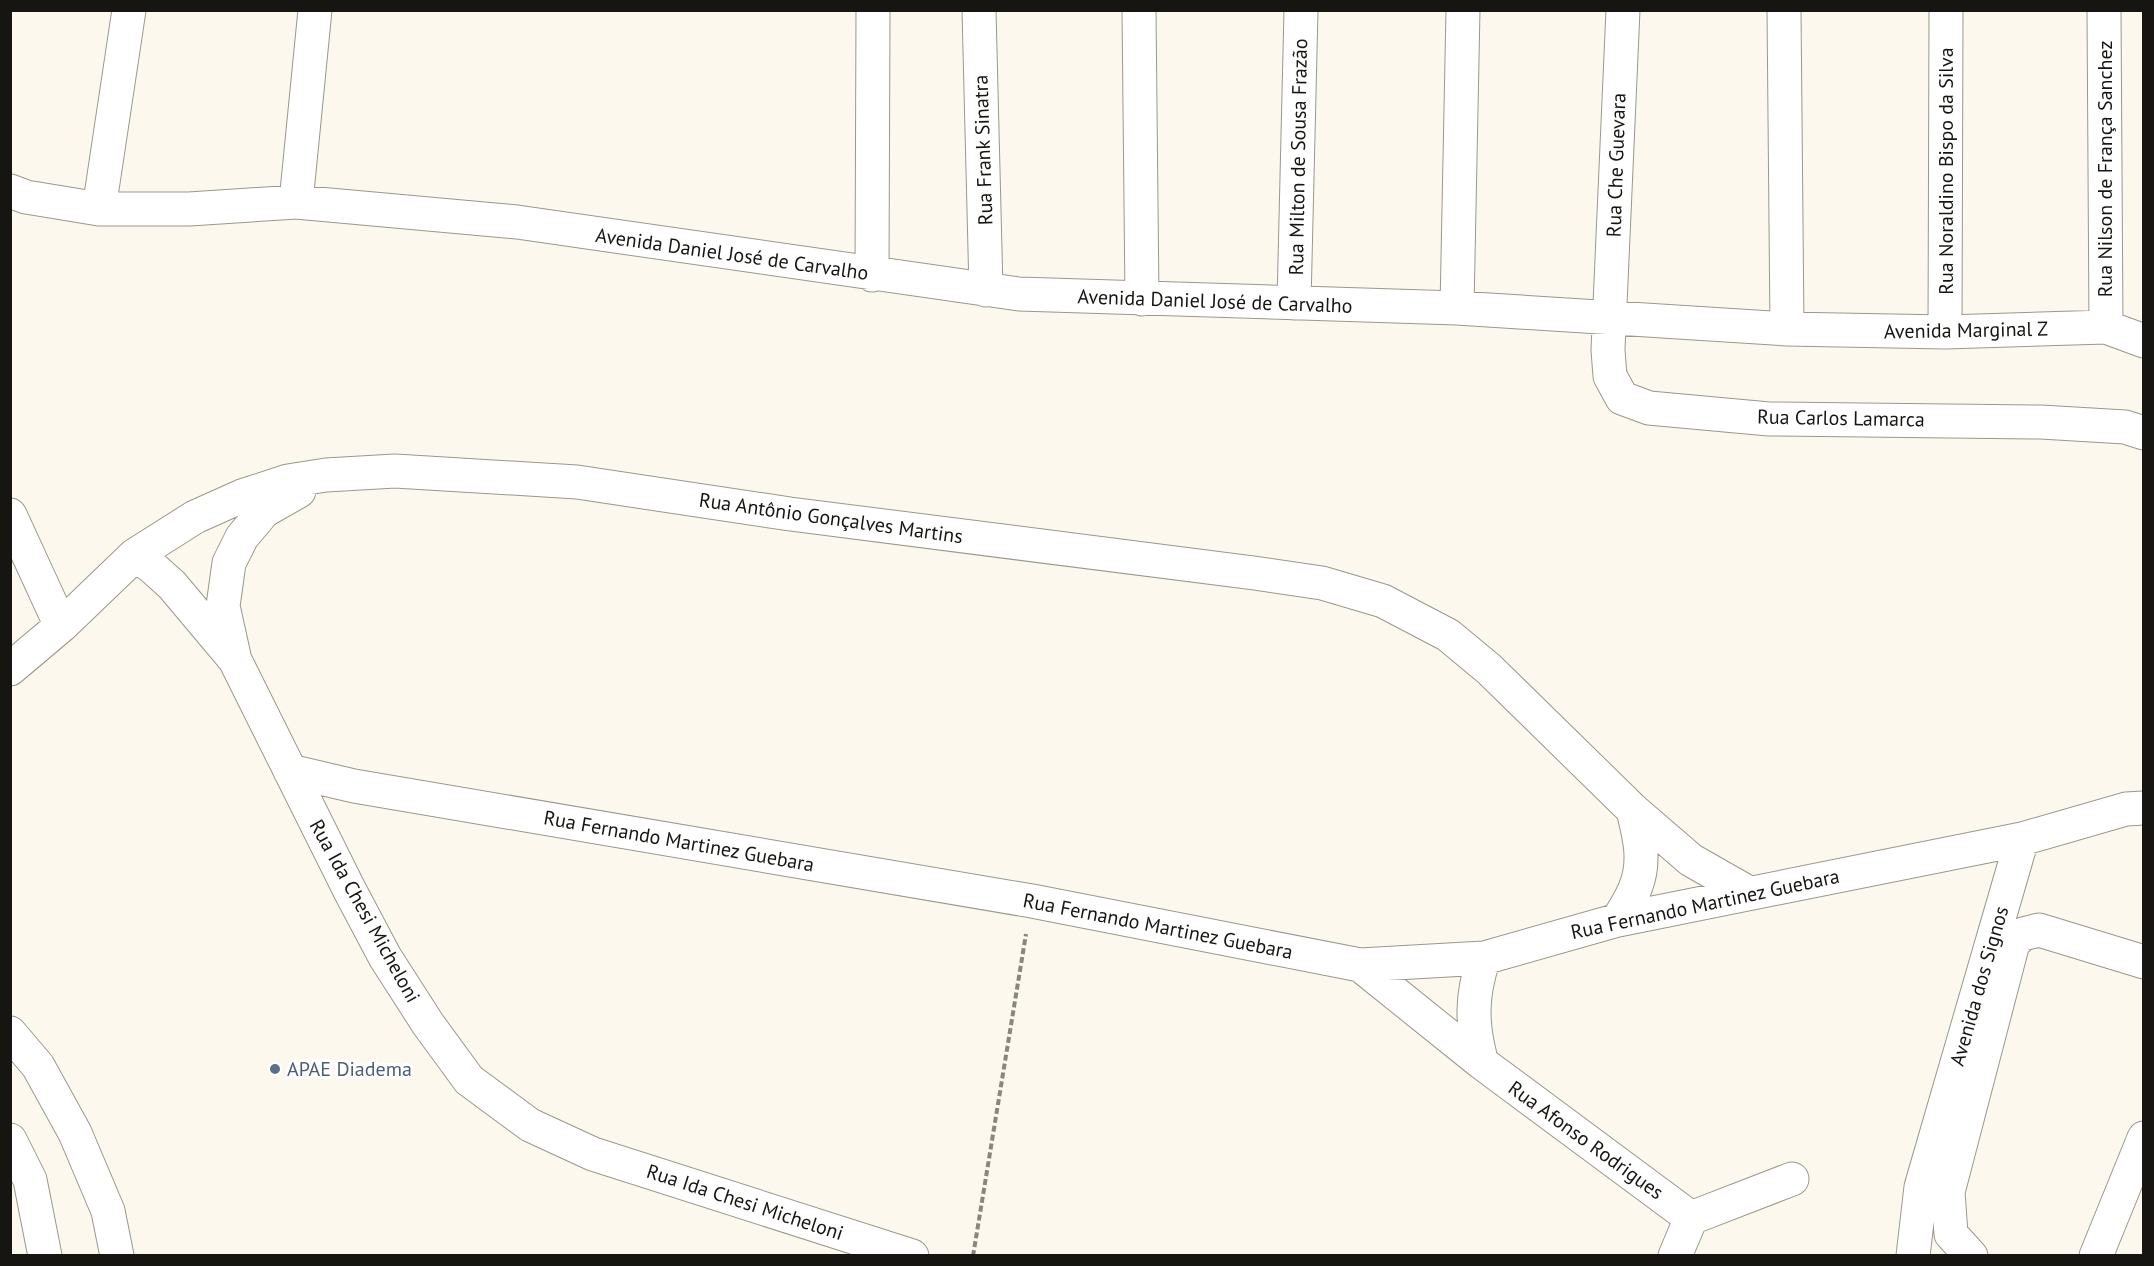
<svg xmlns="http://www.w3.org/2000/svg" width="2154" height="1266" font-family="'PT Sans',sans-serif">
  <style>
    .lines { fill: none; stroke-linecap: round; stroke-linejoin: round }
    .minor-casing { stroke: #9c978d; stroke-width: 35 }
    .secondary-casing { stroke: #9c978d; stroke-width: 35 }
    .path { stroke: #89867e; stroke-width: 4; stroke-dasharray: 6 3; stroke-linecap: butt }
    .minor { stroke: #fff; stroke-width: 33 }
    .secondary { stroke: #fff; stroke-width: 33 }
    .service-dot { fill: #5c6f8a; stroke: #fff; stroke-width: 2 }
    .labels { text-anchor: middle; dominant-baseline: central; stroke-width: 6; stroke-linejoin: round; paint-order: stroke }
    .street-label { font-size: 20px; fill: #171511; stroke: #fff }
    .service-label { font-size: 20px; fill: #4e5e75; stroke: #fff; text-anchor: start }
  </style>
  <rect width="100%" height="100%" fill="#fdf8ed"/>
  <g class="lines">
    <defs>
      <path id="minor" d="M979,10L986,290
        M1139,10L1142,299
        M1623,10L1608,350L1610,376L1622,398L1649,408L1769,419L2041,422L2125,427L2144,433
        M1784,10L1787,329
        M2104,10L2106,327
        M10,191L26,197L99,209H189L296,202L517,222L1019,294L1457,308L1787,329L1945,332L2106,327L2144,341
        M296,202L315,10
        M99,209L129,10
        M872,275L873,10
        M1294,303L1301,10
        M1457,308L1463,10
        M1945,332L1946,10
        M10,515L61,626
        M135,555L152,567L172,585L235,660L349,889L385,957L428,1024L469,1080L530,1125L593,1154L912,1256
        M234,656L223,606L229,563L242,537L264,511L299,491
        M10,669L61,626L135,555L195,517L242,496L288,481L326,475L395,471L577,482L790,514L1254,573L1322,583L1383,601L1448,635L1489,669L1633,810L1691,860L1749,893
        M290,771L354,786L1032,901L1360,965L1484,958L1618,920L2022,839L2126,809L2144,808
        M1618,920C1624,909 1632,898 1636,886C1646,860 1639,835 1633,810
        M1360,965L1482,1063L1691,1218
        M1482,1063C1471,1025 1471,995 1484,958
        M1675,1256L1691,1218L1792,1179
        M1913,1256L1921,1187L2022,839
        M1971,1256L1951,1234L1948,1192L2013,943L2023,934L2039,930L2144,962
        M2096,1256L2144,1138"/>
      <path id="secondary" d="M10,1033L38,1066L75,1133L108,1211L117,1256
        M10,1140L30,1180L45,1256"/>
    </defs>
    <use href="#minor" class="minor-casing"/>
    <use href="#secondary" class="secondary-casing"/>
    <path class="path" d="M973,1256L1026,934"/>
    <use href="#minor" class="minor"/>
    <use href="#secondary" class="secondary"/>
  </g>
  <circle class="service-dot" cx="275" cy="1069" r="6"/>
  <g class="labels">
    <g class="street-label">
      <text transform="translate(983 150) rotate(-92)">Rua Frank Sinatra</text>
      <text transform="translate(1298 157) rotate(-89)">Rua Milton de Sousa Frazão</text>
      <text transform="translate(1616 165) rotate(-88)">Rua Che Guevara</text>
      <text transform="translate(2105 169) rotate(-90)">Rua Nilson de França Sanchez</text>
      <text transform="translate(1946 171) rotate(-90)">Rua Noraldino Bispo da Silva</text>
      <text transform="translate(732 254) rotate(8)">Avenida Daniel José de Carvalho</text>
      <text transform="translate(1215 301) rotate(2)">Avenida Daniel José de Carvalho</text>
      <text transform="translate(1966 330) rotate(-1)">Avenida Marginal Z</text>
      <text transform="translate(1841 418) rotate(1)">Rua Carlos Lamarca</text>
      <text transform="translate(831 518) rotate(8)">Rua Antônio Gonçalves Martins</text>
      <text transform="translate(679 841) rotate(10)">Rua Fernando Martinez Guebara</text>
      <text transform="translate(1705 904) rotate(-12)">Rua Fernando Martinez Guebara</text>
      <text transform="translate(365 911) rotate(61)">Rua Ida Chesi Micheloni</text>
      <text transform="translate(1158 926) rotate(11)">Rua Fernando Martinez Guebara</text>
      <text transform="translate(1979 986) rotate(-74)">Avenida dos Signos</text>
      <text transform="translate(1586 1140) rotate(36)">Rua Afonso Rodrigues</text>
      <text transform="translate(745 1202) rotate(18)">Rua Ida Chesi Micheloni</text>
    </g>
    <g class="service-label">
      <text x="287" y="1069">APAE Diadema</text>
    </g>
  </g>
  <rect width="2154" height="1266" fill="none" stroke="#171511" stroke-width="24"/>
</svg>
